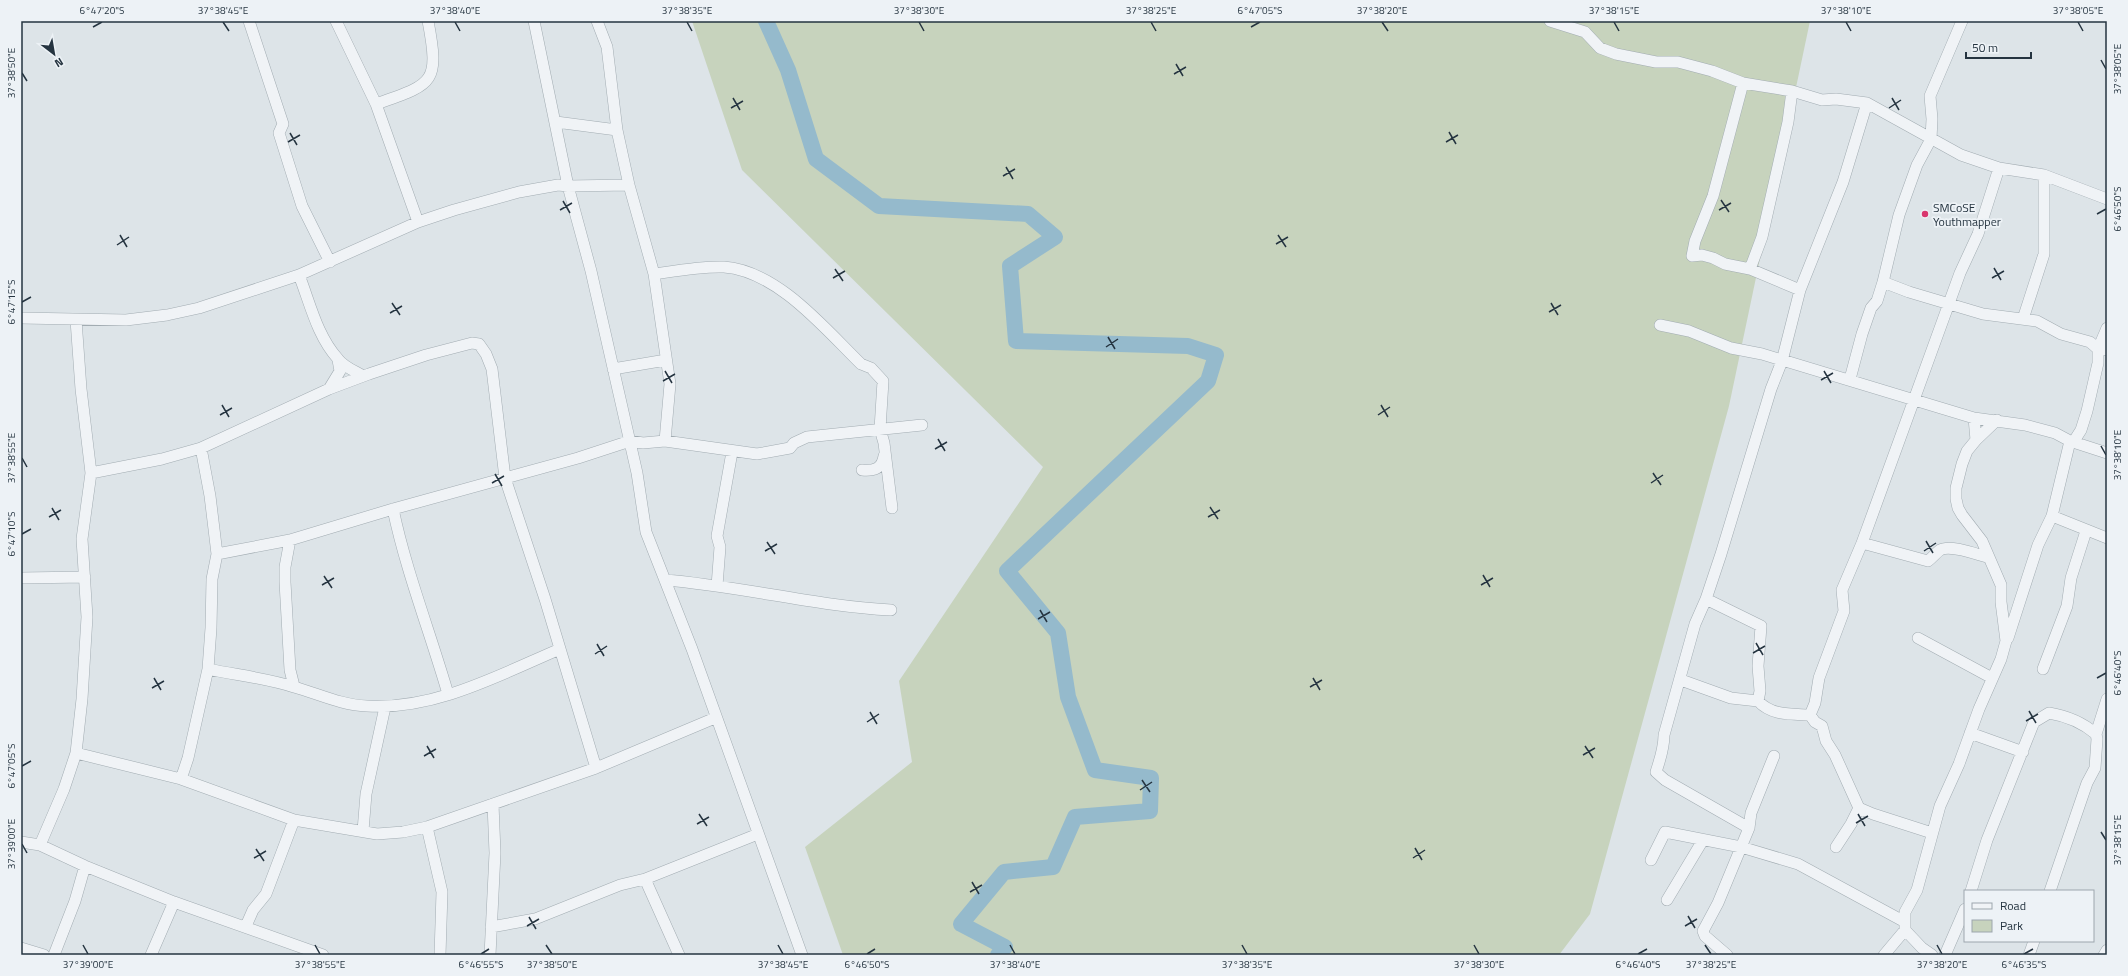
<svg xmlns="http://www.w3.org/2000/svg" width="2128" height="976" font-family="'Titillium Web',sans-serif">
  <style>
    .green { fill: #c7d3bd }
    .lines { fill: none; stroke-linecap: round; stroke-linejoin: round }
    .river { stroke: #95bacc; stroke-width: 16 }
    .minor-casing { stroke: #a2acb2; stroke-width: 12 }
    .minor { stroke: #f0f3f6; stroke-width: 11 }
    .ticks { fill: none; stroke: #253440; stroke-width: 1.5 }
    .poi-dot { fill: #d9366e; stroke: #edf2f6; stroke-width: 1.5 }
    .labels { text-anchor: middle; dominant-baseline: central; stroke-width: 3.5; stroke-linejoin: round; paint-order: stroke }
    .poi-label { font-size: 12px; fill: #253440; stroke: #edf2f6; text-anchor: start }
    .neatline { fill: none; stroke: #253440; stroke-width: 1.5 }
    .ticks-label { font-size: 10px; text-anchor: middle; fill: #253440 }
  </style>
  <rect width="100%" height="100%" fill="#dde4e8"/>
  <path class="green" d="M692,21H1810L1729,406L1590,914L1559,955H843L805,847L912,762L899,681L1043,467L742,170Z"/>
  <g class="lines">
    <path class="river" d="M766,21L788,70L816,159L879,206L1028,214L1055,237L1010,266L1016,341L1188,346L1216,355L1208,381L1007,571L1058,633L1068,697L1095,770L1151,778L1150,811L1075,817L1053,867L1004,872L961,924L1005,947L998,955"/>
    <defs>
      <path id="minor" d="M249,21L283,124L279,133L302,206L330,262
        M336,21L376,104L418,222
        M534,21L568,186L629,185
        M597,21L607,47L617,130L629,185L654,274L670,384L665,441
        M1550,21L1585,32L1600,48L1616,54L1656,62H1678L1712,71L1743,83L1792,91L1822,100L1836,99L1867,103L1961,155L1999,168L2044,175L2107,199
        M1962,21L1930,96L1932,119L1931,139L1917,165L1899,215L1883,282L1909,292L1983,314L2037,321L2061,334L2090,342L2098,349L2107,350
        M1743,83L1713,196L1695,241L1692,256L1702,255L1713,258L1725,264L1750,269L1800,290
        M376,104C433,84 440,84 428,21
        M556,122L617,130
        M1750,269L1762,237L1788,122L1792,91
        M654,274C675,271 702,266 724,267C778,271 825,329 861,364L871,368L883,381L880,429L884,443L892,508
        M299,275C310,303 317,336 338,359C344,367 355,371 363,376
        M21,318L126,320L167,315L199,308L299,275L418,222L454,210L519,192L558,185L568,186L591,271L637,473L646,532L692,649L802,955
        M2023,319L2044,254V175
        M1660,325L1689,331L1731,348L1762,354L1974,418L2025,425L2055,433L2070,441L2107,453
        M613,369L666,360
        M1850,379L1862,334L1871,308L1877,301L1883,282
        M329,389L340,371L338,360
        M1976,440L1997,420
        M2074,441L2081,430L2087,411L2098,363V349L2107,328
        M862,470C874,471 882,469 884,456
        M91,473L162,459L201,448L329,389L369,374L426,355L472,343L479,344L486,354L492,369L505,478L545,599L596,768
        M393,509C406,571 430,632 448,694
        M2052,516L2107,538
        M290,540L285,567V582L290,670L294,686
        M1862,543L1928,561C1932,558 1936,553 1940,550C1950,544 1976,554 1987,557
        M217,554L290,540L393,509L578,458L630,441L643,443L665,441L757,454L790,448L794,443L807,437L922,425
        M21,578L85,577
        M665,580C741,586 815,606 891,610
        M717,586L720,547L717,536L732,452
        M1706,599L1761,626L1758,666L1760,691L1758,701C1772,716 1791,714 1810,715
        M1918,638L1992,678
        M2008,638L2038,545L2052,516L2070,441
        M208,669C236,675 266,678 294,687C319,694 341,705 367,706C435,710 499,675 560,649
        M2043,669L2067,606L2071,578L2086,531
        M1681,680L1731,698L1758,701
        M1970,733L2023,752
        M76,753L181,779L294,820L377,834L403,832L427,827L596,768L715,718
        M181,779L188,758L208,669L211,628L212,579L217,554L210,496L201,448
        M427,827L442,892L440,955
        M1749,828L1751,813L1774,756
        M363,831L366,794L385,707
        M1932,833L1873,814L1859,808L1835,755L1826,741L1822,726L1815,722L1810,715L1815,703L1819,678L1844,611L1842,590L1862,543L1960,273L1978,234L1999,168
        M21,842L40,845L85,866L174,902L323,955
        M40,845L64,789L76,753L82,699L87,617L82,539L91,473L81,389L76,320
        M1836,847L1851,824L1859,808
        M1651,860L1665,832L1741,847L1798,864L1905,922
        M645,879L679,955
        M1971,891L1987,840L2034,722L2049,713C2067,716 2082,722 2096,734
        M2050,891L2087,783L2095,768L2097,739L2096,734L2107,699
        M1667,900L1703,840
        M246,926L253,910L266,894L294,820
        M491,927L535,919L620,885L645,879L758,834
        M21,948L44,955
        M54,955L75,901L85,866
        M151,955L174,902
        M490,955L495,853L493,804
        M1727,955L1705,936L1703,931L1718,903L1749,828L1665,780L1656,772C1660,759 1664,749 1664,735L1695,624L1706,599L1721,554L1771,389L1782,361L1800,290L1843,182L1867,103
        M1884,955L1905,930
        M1932,955L1922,948L1905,930V912L1917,890L1940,806L1959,764L1979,709L2001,659L2006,641L2001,602V585L1982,541L1962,515L1958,508L1956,499V488L1962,464L1967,451L1976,440L1974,418
        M1945,955L1965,909
        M2029,955L2034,941
        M2104,955L2107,950"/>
    </defs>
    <use href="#minor" class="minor-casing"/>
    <use href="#minor" class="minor"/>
  </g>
  <path class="ticks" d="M223,22L229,31M455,22L460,31M687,22L692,31M919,22L924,31M1151,22L1156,31M1382,22L1388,31M1614,22L1619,31M1846,22L1851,31M2078,22L2083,31M93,27L102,22M1251,27L1260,22M2101,60L2106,69M1176,64L1183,76M22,73L27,81M1174,74L1186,67M733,98L740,110M1892,98L1899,110M731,108L743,101M1889,108L1901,100M1449,132L1456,144M290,133L297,145M288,142L300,135M1446,142L1458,135M1006,167L1013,179M1003,176L1015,169M1721,200L1729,212M563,201L570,213M560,210L572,203M1719,210L1731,203M2097,214L2106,209M120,235L127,247M1278,235L1286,247M1276,244L1288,237M117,245L129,237M1994,268L2001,280M835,269L843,281M833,278L845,271M1992,278L2004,271M22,302L31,297M392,303L400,315M1551,303L1558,315M1549,312L1561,305M390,313L402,306M1108,337L1115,349M1106,347L1118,339M665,371L672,383M1824,371L1831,383M1821,380L1833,373M663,381L675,374M222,405L229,417M1381,405L1388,417M220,415L232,408M1378,415L1390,407M938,439L945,451M2101,446L2106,455M935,449L947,442M22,458L27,467M1653,473L1661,485M495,474L502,486M492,483L504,476M1651,483L1663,475M1210,507L1218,519M52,508L59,520M49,517L61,510M1208,517L1220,510M22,534L31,529M1926,541L1933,553M767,542L775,554M765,551L777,544M1924,551L1936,543M1483,575L1490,587M324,576L332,588M322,585L334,578M1481,585L1493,578M1040,610L1047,622M1038,619L1050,612M1756,643L1763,655M597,644L604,656M1753,653L1765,646M595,654L607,646M154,678L161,690M1313,678L1320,690M2097,678L2106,673M1310,687L1322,680M152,688L164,681M2029,711L2036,723M870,712L877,724M2026,721L2038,714M867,722L879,714M427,746L434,758M1585,746L1593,758M1583,755L1595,748M424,756L436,749M22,766L31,761M1142,780L1150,792M1140,790L1152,782M699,814L707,826M1858,814L1865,826M1856,823L1868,816M697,824L709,817M2101,832L2106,840M22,844L27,853M1415,848L1422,860M256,849L264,861M254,858L266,851M1413,858L1425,850M972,882L979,894M970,892L982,885M1688,916L1695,928M529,917L536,929M527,926L539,919M1685,926L1697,919M83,945L88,954M315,945L320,954M546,945L552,954M778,945L783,954M1010,945L1015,954M1242,945L1247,954M1474,945L1479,954M1705,945L1711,954M1937,945L1942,954M481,954L489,949M867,954L875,949M1638,954L1647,949M2024,954L2033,949"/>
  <circle class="poi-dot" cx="1925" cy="214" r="4"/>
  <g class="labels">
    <g class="poi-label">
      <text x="1933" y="207">SMCoSE<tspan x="1933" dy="14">Youthmapper</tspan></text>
    </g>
  </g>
  <rect width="2128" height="976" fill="none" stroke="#edf2f6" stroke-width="44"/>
  <rect x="1964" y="890" width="130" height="52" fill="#edf2f6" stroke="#9da6ad"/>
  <rect x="1972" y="903" width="20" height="6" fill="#f0f3f6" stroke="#9da6ad"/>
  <text x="2000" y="910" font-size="12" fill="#253440">Road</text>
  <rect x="1972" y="920" width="20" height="12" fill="#c7d3bd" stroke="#9da6ad"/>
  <text x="2000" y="930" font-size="12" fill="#253440">Park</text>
  <g transform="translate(54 54) rotate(149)" stroke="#edf2f6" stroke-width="3" paint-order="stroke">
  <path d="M0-3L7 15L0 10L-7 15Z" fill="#253440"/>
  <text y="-6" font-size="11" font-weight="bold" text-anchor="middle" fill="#253440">N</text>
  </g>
  <path d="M1966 52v6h65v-6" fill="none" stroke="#253440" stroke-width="2"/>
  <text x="1972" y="52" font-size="12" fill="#253440" stroke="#edf2f6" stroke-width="3" paint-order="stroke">50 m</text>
  <rect x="22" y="22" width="2084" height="932" class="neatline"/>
  <g class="ticks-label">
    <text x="102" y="14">6°47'20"S</text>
    <text x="223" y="14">37°38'45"E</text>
    <text x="455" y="14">37°38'40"E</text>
    <text x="687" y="14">37°38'35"E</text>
    <text x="919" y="14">37°38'30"E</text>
    <text x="1151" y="14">37°38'25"E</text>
    <text x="1260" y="14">6°47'05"S</text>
    <text x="1382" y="14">37°38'20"E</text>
    <text x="1614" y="14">37°38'15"E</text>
    <text x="1846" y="14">37°38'10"E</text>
    <text x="2078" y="14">37°38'05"E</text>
    <text transform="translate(2117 69) rotate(-90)" y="4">37°38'05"E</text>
    <text transform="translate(11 73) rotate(-90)" y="4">37°38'50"E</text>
    <text transform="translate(2117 209) rotate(-90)" y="4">6°46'50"S</text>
    <text transform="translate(11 302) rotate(-90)" y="4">6°47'15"S</text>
    <text transform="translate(2117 455) rotate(-90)" y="4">37°38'10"E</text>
    <text transform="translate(11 458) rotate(-90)" y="4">37°38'55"E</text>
    <text transform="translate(11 534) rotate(-90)" y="4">6°47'10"S</text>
    <text transform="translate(2117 673) rotate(-90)" y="4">6°46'40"S</text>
    <text transform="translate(11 766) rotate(-90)" y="4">6°47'05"S</text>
    <text transform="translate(2117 840) rotate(-90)" y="4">37°38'15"E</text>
    <text transform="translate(11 844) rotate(-90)" y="4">37°39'00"E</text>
    <text x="88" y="968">37°39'00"E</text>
    <text x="320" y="968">37°38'55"E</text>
    <text x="481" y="968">6°46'55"S</text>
    <text x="552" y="968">37°38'50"E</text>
    <text x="783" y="968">37°38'45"E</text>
    <text x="867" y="968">6°46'50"S</text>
    <text x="1015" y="968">37°38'40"E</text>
    <text x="1247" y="968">37°38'35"E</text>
    <text x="1479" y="968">37°38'30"E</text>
    <text x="1638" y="968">6°46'40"S</text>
    <text x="1711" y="968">37°38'25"E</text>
    <text x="1942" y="968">37°38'20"E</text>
    <text x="2024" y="968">6°46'35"S</text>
  </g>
</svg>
